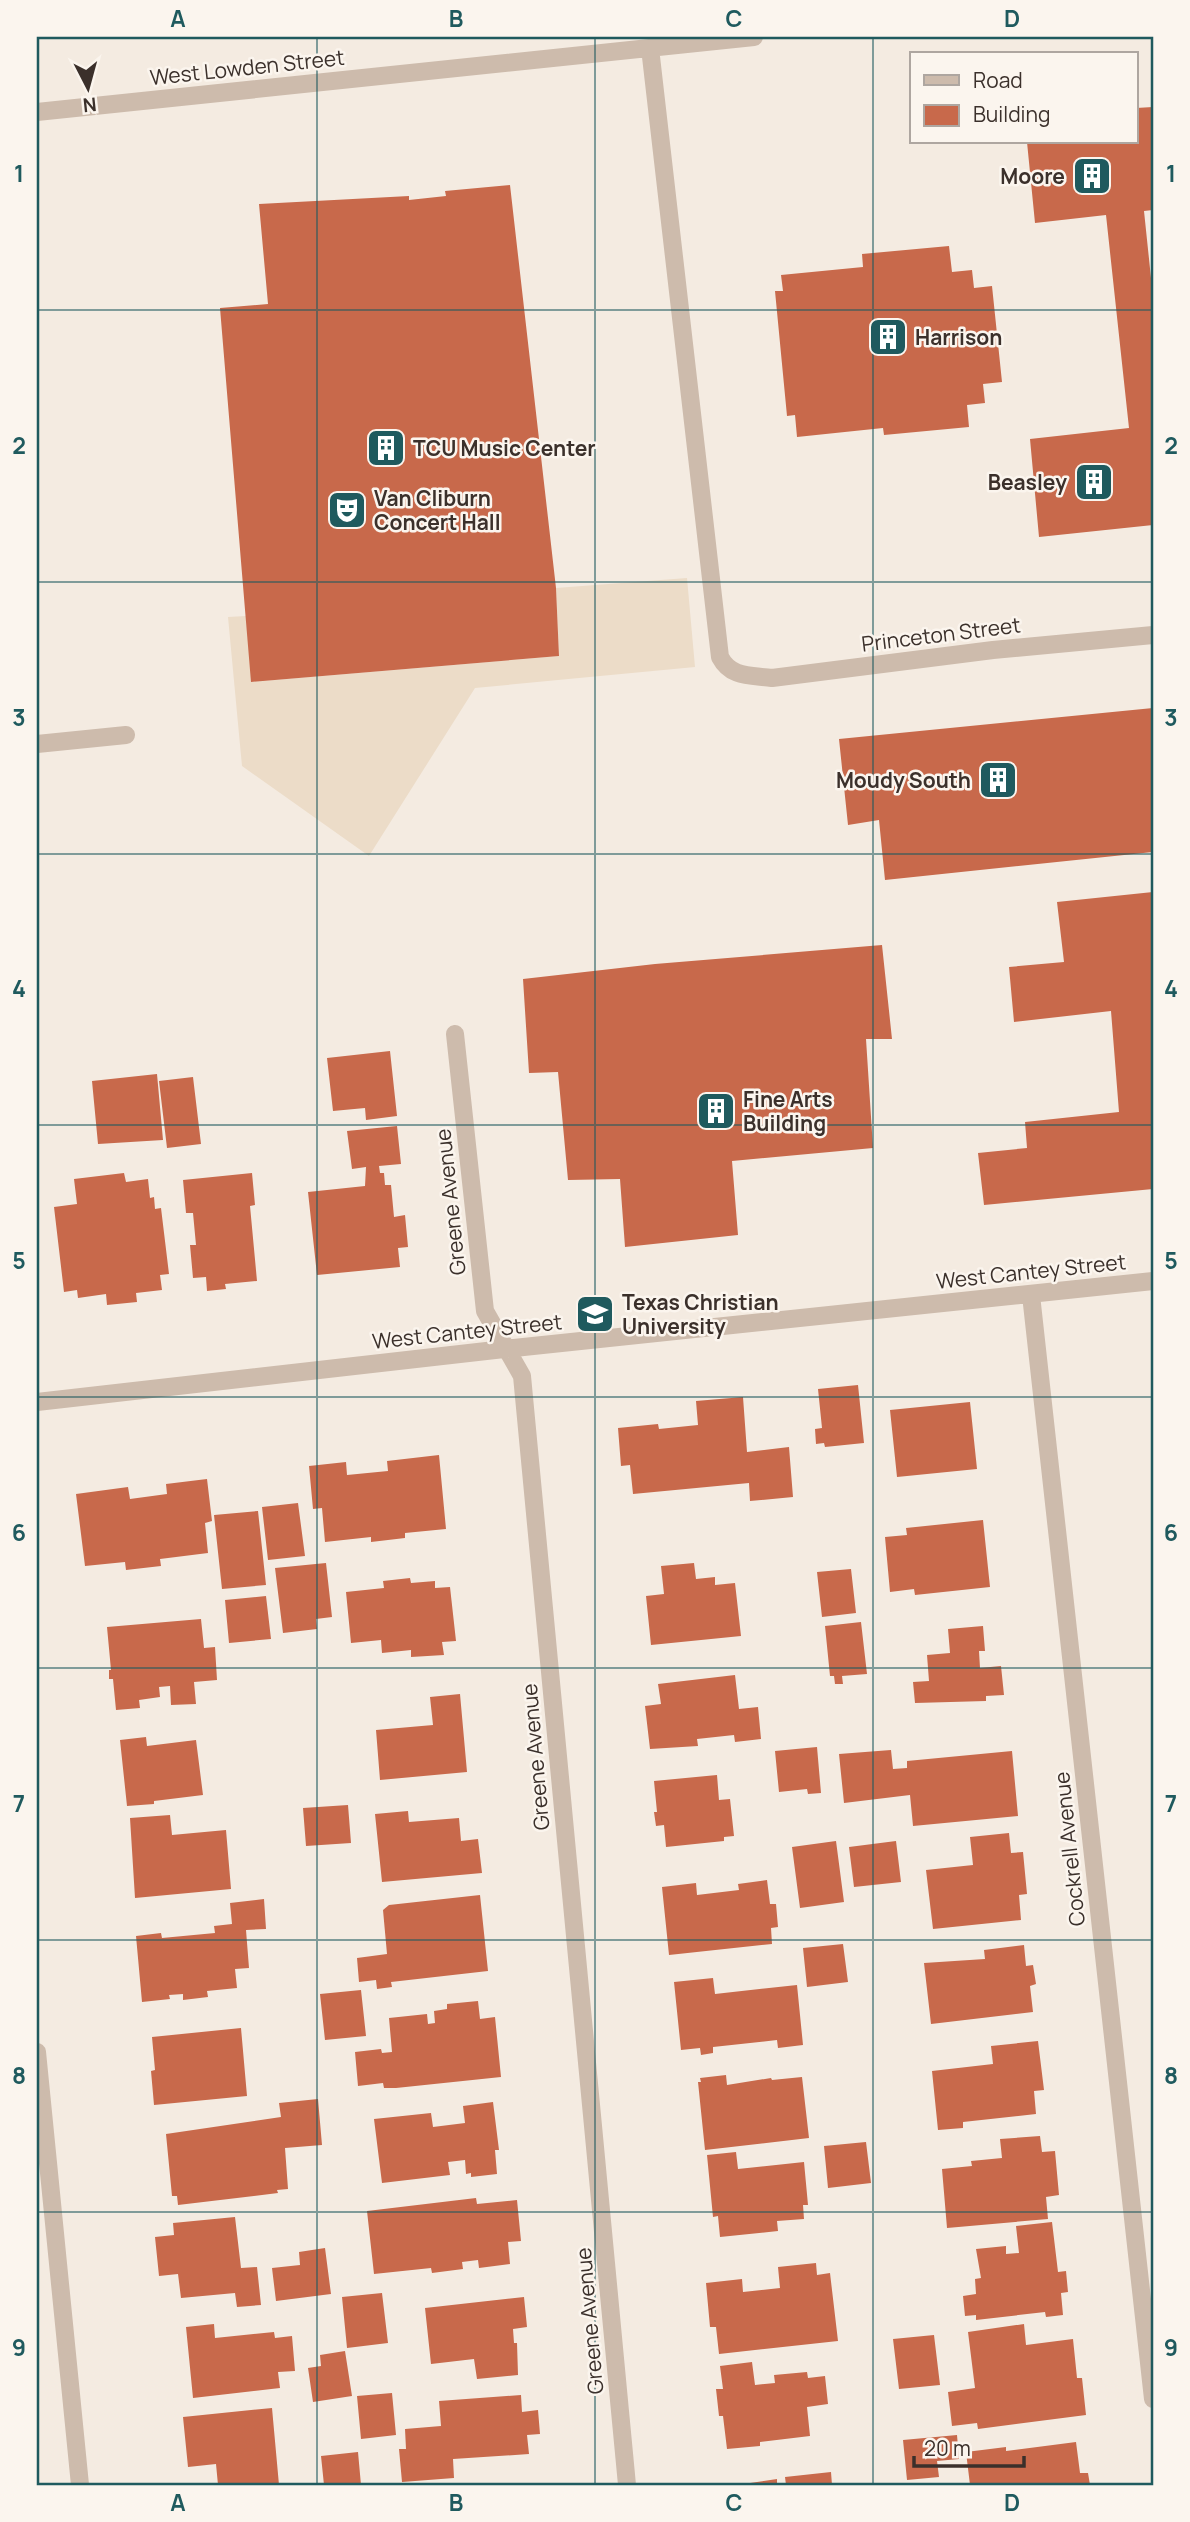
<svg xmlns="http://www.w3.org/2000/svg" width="1190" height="2522" font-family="Manrope,sans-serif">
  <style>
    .plaza { fill: #ecdcc8 }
    .building { fill: #c8694b }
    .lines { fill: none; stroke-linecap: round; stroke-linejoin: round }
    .street { stroke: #cdbbac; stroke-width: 18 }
    .grid { fill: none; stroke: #1f5a5e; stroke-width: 2; stroke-opacity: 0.55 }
    .labels { text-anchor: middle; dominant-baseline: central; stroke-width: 5; stroke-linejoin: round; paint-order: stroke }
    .street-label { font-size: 21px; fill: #3b302b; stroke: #fbf5ee }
    .poi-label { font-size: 21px; font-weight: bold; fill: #3b302b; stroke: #fbf5ee; text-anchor: start }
    .neatline { fill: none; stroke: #1f5a5e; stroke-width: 2.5 }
    .grid-label { font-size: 23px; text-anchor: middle; font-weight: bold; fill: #1f5a5e }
  </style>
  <rect width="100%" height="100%" fill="#f4ebe1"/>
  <path class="plaza" d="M687,578L695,667L475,688L369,856L242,766L228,617L246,616L252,682L559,656L556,588Z"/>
  <path class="building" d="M1153,107V210L1144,211L1151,278H1153V525L1039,537L1030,439L1129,428L1106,215L1035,223L1027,142H1136V108Z
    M510,185L556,588L559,656L251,682L220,308L268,304L259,204L409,196V200L446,196L445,191Z
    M949,246L952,272L972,270L974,288L992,286L1002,382L983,384L985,403L967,405L969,427L884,435L883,428L797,437L795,415L787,416L775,291H783L781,275L863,267L862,254Z
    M1153,708V852L885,880L879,820L848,825L839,739Z
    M1153,892V1189L984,1205L978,1153L1027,1148L1025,1122L1119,1112L1111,1011L1014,1022L1009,967L1064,962L1057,902Z
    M882,945L892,1039H866L873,1148L732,1161L738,1235L625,1247L620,1179L568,1180L558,1072L529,1073L523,979L655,964Z
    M390,1051L397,1116L366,1120L365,1108L333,1111L327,1058Z
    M157,1074L163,1140L98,1144L92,1081Z
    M193,1077L201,1144L167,1148L159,1081Z
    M397,1126L401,1164L379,1166L380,1173H384L385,1185H391L394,1217L405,1215L408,1247L398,1248L400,1267L317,1275L308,1192L365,1186L366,1167L352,1169L347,1131Z
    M124,1173L126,1182L148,1179L150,1198L154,1197L155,1209L161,1208L169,1274L160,1275L162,1290L136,1293L137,1302L107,1305L106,1294L78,1298L77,1290L64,1292L54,1207L77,1204L74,1179Z
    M252,1173L255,1205L250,1206L257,1281L225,1284L226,1289L207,1291L206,1277L193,1278L190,1245H196L193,1213H186L183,1180Z
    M858,1385L864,1443L825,1447L824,1443L816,1444L815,1429L822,1428L818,1389Z
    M743,1397L747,1452L789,1447L793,1497L750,1501L749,1483L633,1494L630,1465L621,1466L618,1428L658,1424L659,1429L698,1425L696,1401Z
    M970,1402L977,1469L897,1477L890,1410Z
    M439,1455L446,1529L405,1533V1538L371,1542V1537L325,1542L322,1508L313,1509L309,1466L346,1462L347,1475L388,1471L387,1461Z
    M207,1479L212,1521L205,1523L208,1553L160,1559L161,1566L126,1570L125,1562L85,1566L76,1494L128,1487L130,1499L167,1494L166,1484Z
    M298,1503L305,1556L268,1560L262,1507Z
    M258,1511L266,1585L222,1589L214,1515Z
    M983,1520L990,1587L915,1595L914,1589L890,1592L885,1537L907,1535L906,1528Z
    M326,1563L332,1617L316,1619L317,1629L283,1633L275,1568Z
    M694,1563L696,1579L715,1577V1585L735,1583L741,1636L651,1645L646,1596L664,1594L661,1566Z
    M851,1569L856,1613L822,1617L817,1572Z
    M410,1578L411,1583L435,1581V1588L450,1587L456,1641L442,1642L444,1655L411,1657V1650L382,1653L381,1640L351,1643L346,1592L384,1588L383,1581Z
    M266,1596L271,1639L229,1643L225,1600Z
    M201,1619L204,1648L215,1647L217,1680L194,1682L196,1704L171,1705L170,1686L159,1687L160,1697L139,1700L140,1708L116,1710L113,1679H109V1670H111L107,1627Z
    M861,1622L867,1674L842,1676L843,1684H835L834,1676H830L825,1626Z
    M983,1626L985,1651H979L980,1668L1001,1666L1004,1695L986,1696V1701L915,1703L913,1682L929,1681L927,1655L950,1653L948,1629Z
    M735,1675L739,1709L758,1707L761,1739L735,1742L734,1735L697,1739L698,1746L650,1749L645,1706L661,1704L658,1684Z
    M460,1694L467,1772L380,1780L376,1730L433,1725L430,1697Z
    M146,1737L147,1746L196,1740L203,1795L154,1801V1804L127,1806L120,1740Z
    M817,1747L821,1793L808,1794L807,1789L779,1792L775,1751Z
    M891,1750L893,1769L907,1768V1761L1012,1751L1018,1816L913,1826L910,1795L844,1803L839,1754Z
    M717,1775L719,1800L730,1799L734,1836L724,1837V1841L666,1847L664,1825L656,1826L654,1812H657L654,1781Z
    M348,1805L351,1843L306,1846L303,1808Z
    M408,1811L409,1822L459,1818L461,1841L478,1839L482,1873L382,1882L375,1814Z
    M170,1815L172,1835L226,1830L231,1889L135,1898L130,1818Z
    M1009,1833L1011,1853L1023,1852L1027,1894L1019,1895L1021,1920L933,1929L926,1870L973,1865L970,1837Z
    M836,1841L844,1902L800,1908L792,1847Z
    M896,1841L901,1882L854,1887L849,1847Z
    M767,1880L770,1904H776L778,1927L771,1928L772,1944L669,1955L662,1887L696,1883L697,1895L739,1890L738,1884Z
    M480,1895L488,1971L391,1982L392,1987L377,1989L376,1980L359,1982L357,1958L387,1954L383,1910L389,1905Z
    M264,1899L266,1929L246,1930L249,1968L235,1969L237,1988L207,1991L208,1997L183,2000V1994L169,1995L170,1999L142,2002L136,1936L161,1933L162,1938L215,1933L214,1926L232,1924L230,1903Z
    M843,1944L848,1982L807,1987L803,1948Z
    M1024,1945L1026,1966L1033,1965L1036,1984L1030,1986L1033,2012L931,2024L924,1963L985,1959L984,1950Z
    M713,1978L715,1994L797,1985L803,2045L778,2048L777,2040L713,2047V2053L701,2055L700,2048L681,2050L674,1982Z
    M361,1990L366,2036L325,2040L320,1994Z
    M478,2001L480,2019L495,2017L501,2077L396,2088H384L383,2083L358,2086L355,2052L381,2049L382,2053L392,2052L389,2018L427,2014L428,2024L435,2023L434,2011L447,2009V2004Z
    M241,2028L247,2096L154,2105L151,2071L155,2070L152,2037Z
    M1038,2041L1044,2090L1034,2091L1036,2114L963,2122V2128L938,2130L932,2071L993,2064L991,2046Z
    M726,2075L727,2085L771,2078L772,2080L802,2077L809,2138L705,2150L698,2082H701L700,2078Z
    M318,2099L322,2145L285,2148L288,2189L277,2190L278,2193L178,2205L177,2196H172L166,2134L281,2117L279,2103Z
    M493,2102L499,2150H495L497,2174L471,2177V2173L466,2174L465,2160L448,2162L450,2175L382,2183L374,2119L431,2113L433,2127L465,2123L463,2106Z
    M1040,2136L1042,2152L1055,2151L1059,2195L1046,2197L1048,2219L947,2228L942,2169L972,2166L971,2161L1002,2158L1000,2139Z
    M866,2142L871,2183L828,2188L824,2146Z
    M736,2152L738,2169L804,2162L808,2205H803L804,2219L777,2221L778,2231L720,2237L718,2216L713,2217L707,2155Z
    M476,2198L477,2204L517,2200L521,2241L508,2242L510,2264L479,2268L478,2260L462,2262L463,2269L432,2273L431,2268L374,2274L367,2211Z
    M235,2217L241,2268L257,2267L261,2305L237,2307L235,2293L181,2298L178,2274L159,2276L155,2237L174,2235L173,2223Z
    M1052,2222L1058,2272L1066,2271L1068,2292L1061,2293L1063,2315L1046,2317L1045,2312L976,2320V2315L965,2316L963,2296L976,2294L975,2279L981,2278L976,2249L1006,2246V2254L1019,2253L1016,2226Z
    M325,2248L331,2294L276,2301L272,2268L300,2265L299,2252Z
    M816,2263L817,2275L830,2273L838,2341L719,2354L716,2327H710L706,2283L742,2279L743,2292L780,2288L778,2267Z
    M382,2293L388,2343L347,2348L342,2297Z
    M524,2297L527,2327L513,2329L514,2343H517L518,2375L477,2379L474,2359L431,2364L425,2308Z
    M214,2324L215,2338L274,2332L275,2338L292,2336L295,2371L278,2372L280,2388L193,2398L186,2327Z
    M1024,2324L1026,2345L1073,2339L1077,2378H1082L1086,2415L978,2429L977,2423L952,2426L948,2392L975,2388L968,2332Z
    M934,2335L940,2385L899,2389L893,2339Z
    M345,2351L352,2396L313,2402L308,2368L321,2366L320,2355Z
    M752,2362L755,2385L775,2383L774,2375L807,2372L808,2378L825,2376L828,2404L807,2407L810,2436L760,2442V2446L727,2449L723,2416H719L716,2389H723L720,2366Z
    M392,2393L396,2435L361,2439L357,2396Z
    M521,2395L522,2412L538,2410L540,2434L527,2435L529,2454L453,2459L454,2478L402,2482L399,2449H406L405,2429L441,2426L439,2401Z
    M272,2408L279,2485H218L216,2464L188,2467L183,2417Z
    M957,2435L959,2459L937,2461L939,2477L907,2480L903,2440Z
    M1076,2442L1080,2473H1088L1090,2485H970L966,2452L1006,2447V2451Z
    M358,2452L361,2485H324L321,2456Z
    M831,2472L832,2485H786L785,2477Z
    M777,2479V2485H743V2484Z"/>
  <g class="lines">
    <path class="street" d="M650,48L720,657C731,678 750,675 772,678L993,650L1153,635
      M37,112L754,37
      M37,744L126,735
      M455,1034L485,1311L522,1376L627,2485
      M1031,1295L1153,2399
      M37,1402L504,1349L1153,1281
      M37,2052L80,2485"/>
  </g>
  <path class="grid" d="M317,37V2485M595,37V2485M873,37V2485M37,310H1153M37,582H1153M37,854H1153M37,1125H1153M37,1397H1153M37,1668H1153M37,1940H1153M37,2212H1153"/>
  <defs>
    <symbol id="building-square" viewBox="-11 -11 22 22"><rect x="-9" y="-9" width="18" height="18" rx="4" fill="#1f5a5e" stroke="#fbf5ee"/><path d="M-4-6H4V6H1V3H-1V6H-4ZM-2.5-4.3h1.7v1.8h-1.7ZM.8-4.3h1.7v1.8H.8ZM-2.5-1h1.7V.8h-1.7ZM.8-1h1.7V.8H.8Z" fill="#fff"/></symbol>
    <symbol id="theatre-square" viewBox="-11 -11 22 22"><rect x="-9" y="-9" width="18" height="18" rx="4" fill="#1f5a5e" stroke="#fbf5ee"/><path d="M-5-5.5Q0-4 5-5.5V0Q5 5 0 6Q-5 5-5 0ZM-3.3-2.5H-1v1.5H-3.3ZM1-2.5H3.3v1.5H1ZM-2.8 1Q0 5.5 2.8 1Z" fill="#fff"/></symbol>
    <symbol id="university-square" viewBox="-11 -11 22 22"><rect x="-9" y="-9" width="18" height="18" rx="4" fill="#1f5a5e" stroke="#fbf5ee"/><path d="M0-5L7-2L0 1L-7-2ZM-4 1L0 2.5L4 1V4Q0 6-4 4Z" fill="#fff"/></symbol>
  </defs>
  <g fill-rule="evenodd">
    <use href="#building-square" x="1070" y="154" width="44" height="44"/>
    <use href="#building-square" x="866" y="315" width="44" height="44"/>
    <use href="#building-square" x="364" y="426" width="44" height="44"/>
    <use href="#building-square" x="1072" y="460" width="44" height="44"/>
    <use href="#theatre-square" x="325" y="488" width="44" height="44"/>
    <use href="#building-square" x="976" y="758" width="44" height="44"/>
    <use href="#building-square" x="694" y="1089" width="44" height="44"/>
    <use href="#university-square" x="573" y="1292" width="44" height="44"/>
  </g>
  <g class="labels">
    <g class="street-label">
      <text transform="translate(247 67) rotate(-6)">West Lowden Street</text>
      <text transform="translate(941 634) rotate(-7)">Princeton Street</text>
      <text transform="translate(450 1202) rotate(-96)">Greene Avenue</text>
      <text transform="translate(1031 1271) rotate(-6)">West Cantey Street</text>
      <text transform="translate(467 1331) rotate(-6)">West Cantey Street</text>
      <text transform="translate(535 1757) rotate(-95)">Greene Avenue</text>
      <text transform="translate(1069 1849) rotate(-96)">Cockrell Avenue</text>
      <text transform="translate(589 2321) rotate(-95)">Greene Avenue</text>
    </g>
    <g class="poi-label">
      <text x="1065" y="176" text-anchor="end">Moore</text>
      <text x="915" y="337">Harrison</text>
      <text x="413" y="448">TCU Music Center</text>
      <text x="1067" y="482" text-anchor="end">Beasley</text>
      <text x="374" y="498">Van Cliburn<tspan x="374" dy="24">Concert Hall</tspan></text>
      <text x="971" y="780" text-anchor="end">Moudy South</text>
      <text x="743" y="1099">Fine Arts<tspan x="743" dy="24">Building</tspan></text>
      <text x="622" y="1302">Texas Christian<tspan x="622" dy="24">University</tspan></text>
    </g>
  </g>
  <rect width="1190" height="2522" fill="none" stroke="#fbf5ee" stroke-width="77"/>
  <rect x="910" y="52" width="228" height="91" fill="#fbf5ee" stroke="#aea6a0" stroke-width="2"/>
  <rect x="924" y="75" width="35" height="10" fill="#cdbbac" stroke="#aea6a0" stroke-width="2"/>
  <text x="973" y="88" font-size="21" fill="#3b302b">Road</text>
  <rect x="924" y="105" width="35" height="21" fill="#c8694b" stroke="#aea6a0" stroke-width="2"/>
  <text x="973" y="122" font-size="21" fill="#3b302b">Building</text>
  <g transform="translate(88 88) rotate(174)" stroke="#fbf5ee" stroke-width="5" paint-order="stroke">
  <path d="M0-5L12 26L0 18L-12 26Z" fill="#3b302b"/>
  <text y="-10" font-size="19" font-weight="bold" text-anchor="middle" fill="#3b302b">N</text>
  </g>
  <path d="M914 2456v10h110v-10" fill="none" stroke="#3b302b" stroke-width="3.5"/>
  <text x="924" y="2456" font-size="21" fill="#3b302b" stroke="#fbf5ee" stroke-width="5" paint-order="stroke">20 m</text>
  <rect x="38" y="38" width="1114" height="2446" class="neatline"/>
  <g class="grid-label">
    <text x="178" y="27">A</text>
    <text x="456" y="27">B</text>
    <text x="734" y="27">C</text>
    <text x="1012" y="27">D</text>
    <text x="19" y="182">1</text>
    <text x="1171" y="182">1</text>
    <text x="19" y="454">2</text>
    <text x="1171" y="454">2</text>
    <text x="19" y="726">3</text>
    <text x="1171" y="726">3</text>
    <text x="19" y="997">4</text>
    <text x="1171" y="997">4</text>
    <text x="19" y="1269">5</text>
    <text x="1171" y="1269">5</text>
    <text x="19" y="1541">6</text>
    <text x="1171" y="1541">6</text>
    <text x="19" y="1812">7</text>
    <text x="1171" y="1812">7</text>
    <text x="19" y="2084">8</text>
    <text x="1171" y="2084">8</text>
    <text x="19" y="2356">9</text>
    <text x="1171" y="2356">9</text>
    <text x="178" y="2511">A</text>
    <text x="456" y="2511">B</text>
    <text x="734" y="2511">C</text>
    <text x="1012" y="2511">D</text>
  </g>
</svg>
